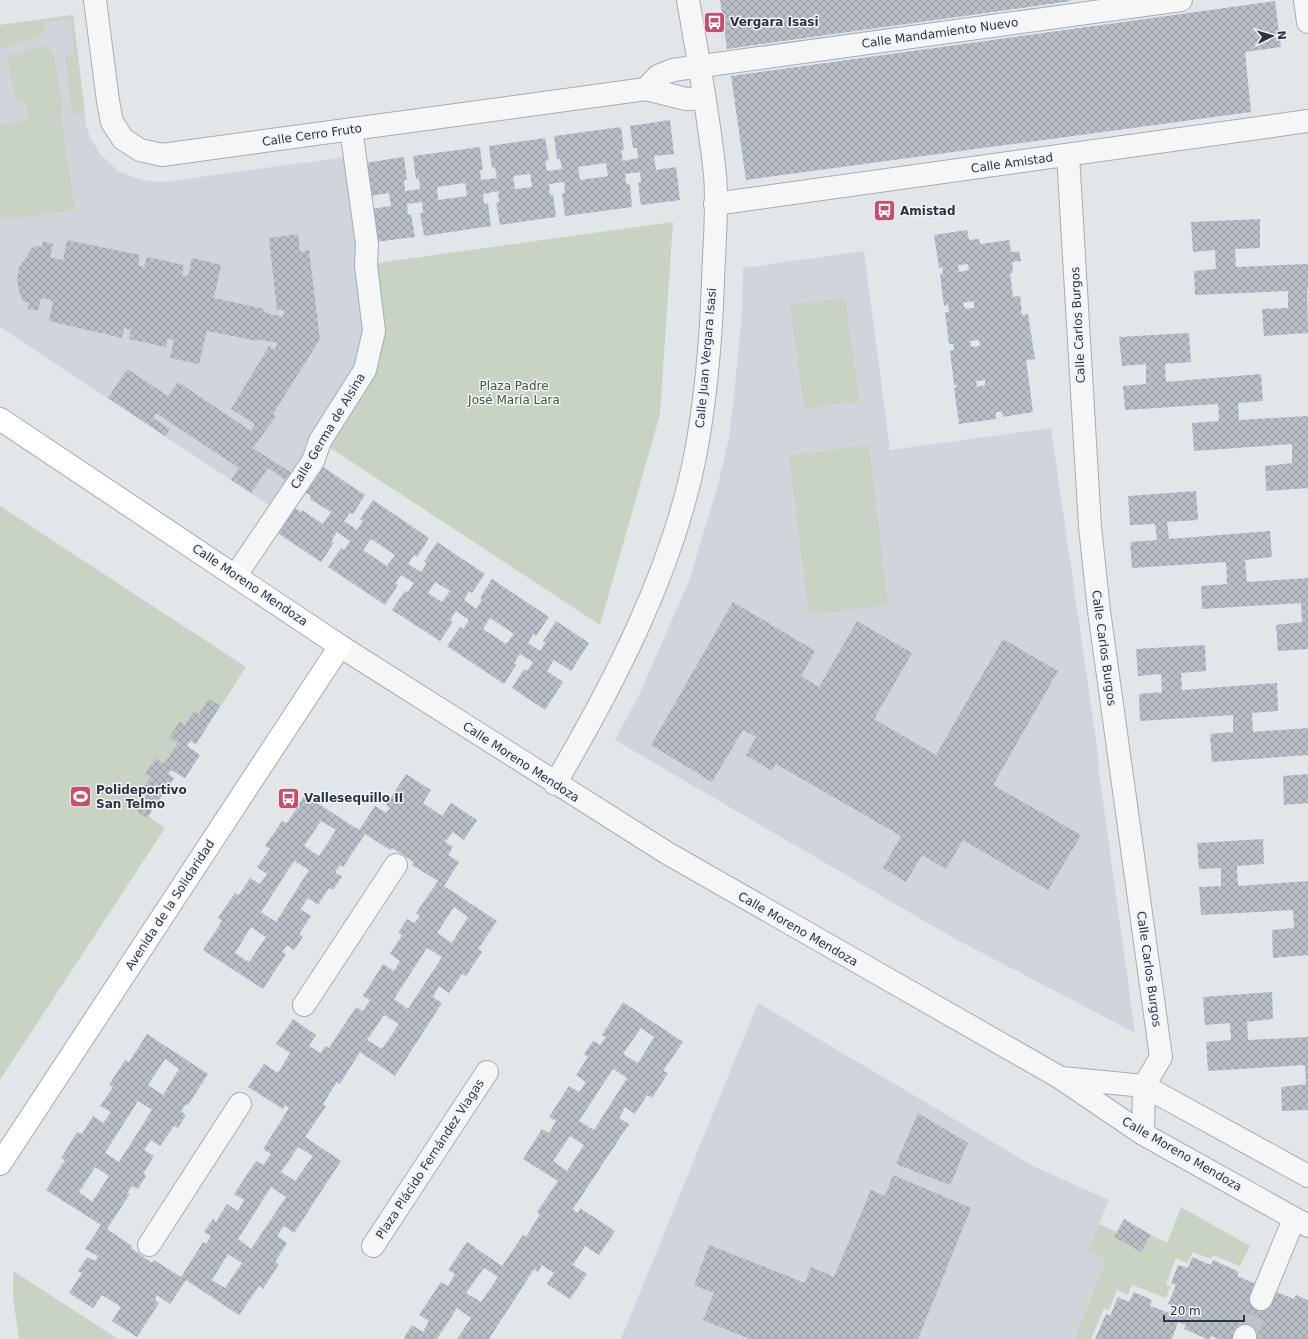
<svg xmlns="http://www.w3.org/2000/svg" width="1308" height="1339" font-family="'DejaVu Sans',sans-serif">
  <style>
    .built { fill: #d0d5db }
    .green { fill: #c9d3c3 }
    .building { fill: url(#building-cross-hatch); fill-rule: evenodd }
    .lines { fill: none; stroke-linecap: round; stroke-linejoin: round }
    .minor-tunnel { stroke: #bdc3c7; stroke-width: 22; stroke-dasharray: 22 11; stroke-linecap: butt }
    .minor-casing { stroke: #a7adb3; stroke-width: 24 }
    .major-casing { stroke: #a2abb4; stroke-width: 24 }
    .minor { stroke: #f4f6f8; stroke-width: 22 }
    .major { stroke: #fff; stroke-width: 22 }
    .labels { text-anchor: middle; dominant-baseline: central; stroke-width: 3; stroke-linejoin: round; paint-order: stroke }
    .poi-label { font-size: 12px; font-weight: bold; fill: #2b3540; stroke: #f1f4f7; text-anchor: start }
    .street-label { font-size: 12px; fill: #2b3540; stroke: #f1f4f7 }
    .park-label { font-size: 12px; fill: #435b39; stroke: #f1f4f7 }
  </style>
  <defs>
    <pattern id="building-cross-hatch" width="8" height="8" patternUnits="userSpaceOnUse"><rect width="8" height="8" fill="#b9bfc6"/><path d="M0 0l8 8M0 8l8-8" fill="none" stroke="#979ca2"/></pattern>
  </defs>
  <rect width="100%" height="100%" fill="#e2e6e9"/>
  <path class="built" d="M73,15L86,126L90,137L100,154L119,172L145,181L163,182L346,157L370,330L361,368L272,507L0,327V25Z
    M864,251L890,450L1051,428L1099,762L1098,765L1135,1033L950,936L615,740L639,695L689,581L718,485L729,437L734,395L742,313L743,268Z
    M758,1003L1035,1167L1109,1200L1087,1252L1106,1260L1074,1339H621Z"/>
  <path class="green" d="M73,15L85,113L72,114L65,57L74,55L70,19L44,22L45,30L40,37L0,48V25Z
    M42,45L46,46L54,54L63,115L61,116L75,210L0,220V124L29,120L25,104L16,99L7,56Z
    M673,222L660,414L600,625L323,443L370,371V264Z
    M845,298L859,401L804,409L790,305Z
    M869,445L888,605L809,615L789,456Z
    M0,506L246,667L196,744L190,741L187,746L200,755L185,778L172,770L168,774L174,778L148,816L165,828L0,1080Z
    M1181,1207L1250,1246L1240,1266L1213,1255L1211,1259L1193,1252L1187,1263L1176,1258L1166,1284L1170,1287L1166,1298L1132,1285L1128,1295L1117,1290L1109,1310L1104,1308L1091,1339H1074L1106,1260L1087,1252L1099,1224L1117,1232L1114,1237L1141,1252L1151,1235L1167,1243Z
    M15,1272L118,1339H19L13,1298V1273Z"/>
  <path class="building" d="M720,0H1071V1L727,49Z
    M1275,1L1281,47L1245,52L1251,112L746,180L731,76Z
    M670,120L674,154L654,156L656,170L676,167L680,200L641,205L638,183L641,182L640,172L625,174L626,184H630L632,207L565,216L562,193H565L564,182L549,184L550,195L553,194L556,217L500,225L496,203L499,202L498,191L483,194L484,204L488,203L491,226L424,236L420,213H423L422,202L407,204L408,215L411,214L415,237L375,242L371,209L391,206L389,193L369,196L364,163L404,157L407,180H404L405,191L420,189L419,178L416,179L413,156L480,147L483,170H480L481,180L497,178L495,167L492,168L489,146L545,138L549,160L545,161L547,171L562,169L560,159H557L554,136L621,127L624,150H621L623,161L638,158L637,148H633L630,126ZM606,163L608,176L580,180L578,167ZM530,174L532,187L515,189L513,176ZM465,183L467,196L438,200L437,187Z
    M1260,219V248L1235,249L1236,267L1308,264V290H1307L1308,333L1264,336L1262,309L1288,308V291L1195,295L1194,271L1216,269L1215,250L1193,252L1191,222Z
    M967,230L969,240L979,239L980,244L1009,240L1011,252L1019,251L1021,261L1012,262L1013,273H1010L1013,297L1020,296L1022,315L1028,314L1035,359L1026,360L1033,412L1003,417L1002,412H996V419L959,424L954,388L957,387V385H954L950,351L954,350L953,344H949L945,312H949L948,304L944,306L940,274H943L942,267L939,268L934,235ZM968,264L969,270L959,272L958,265ZM974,301V308L965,309L963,303ZM979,340L980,346L971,347L970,341ZM985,380V385L977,387L976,381Z
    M298,234L300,252L309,250L320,339L273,414L276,416L253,448L293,474L288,482L268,468L251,493L231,480L239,468L156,413L153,418L170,429L165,436L108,398L127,369L168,396L178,382L251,431L255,424L231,409L269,346L275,350L277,343L257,339V341L207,331L199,364L170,358L174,340L168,338L166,347L129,339L131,330L124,328L122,338L49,321L53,301L41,298L38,311L28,309L29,303L23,301L19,291L17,279L19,268L31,249L35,246L42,247L43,241L53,244L50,257L63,260L67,240L140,255L138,265L144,267L147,257L184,265L182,275L188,276L192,258L221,265L214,298L264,309L263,312L283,317L284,310H277L269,238Z
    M1189,333L1191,362L1165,364L1166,382L1261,374L1263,401L1238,403L1239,420L1308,416V488L1266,491L1265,466L1292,463V444L1194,451L1192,423L1219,421L1218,404L1125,410L1123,386L1146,384V364L1122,366L1119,337Z
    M320,465L365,495L353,514L350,513L344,521L357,530L363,521L360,519L373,500L429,538L417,557L414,555L408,564L421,572L427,563L424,562L437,542L485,574L472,593L469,591L464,600L476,609L482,600L480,598L492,579L549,617L536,636L533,634L528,643L540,651L546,642L543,641L556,621L589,643L571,671L554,660L547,671L563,682L545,710L512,688L524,669L527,671L533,662L520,654L514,663L517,664L504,684L447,646L460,627L463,629L469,620L456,611L450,620L453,622L440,641L392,610L405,591L408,592L414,583L401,575L395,584L398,585L385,605L328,567L341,548L344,550L350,541L337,532L331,542L334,543L321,562L276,532L293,507L301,512L302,510L323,524L331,512L310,499L311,496L303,491ZM371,539L395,555L387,566L363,550ZM435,582L450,591L442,602L428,593ZM490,618L514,634L506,644L483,629Z
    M1196,491L1198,520L1167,522L1169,539L1270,531L1272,557L1245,560L1247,582L1308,578V649L1278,651L1276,625L1302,622L1301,603L1202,609L1201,586L1227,584L1226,562L1132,568L1130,542L1157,540L1155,524L1130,525L1128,496Z
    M733,602L815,651L801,676L819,687L857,621L912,653L874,719L936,755L1003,639L1058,671L993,785L1081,835L1048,890L963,840L946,869L922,855L906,882L883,868L901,836L776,764L772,771L746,755L756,737L743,730L712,782L651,745Z
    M1205,645L1206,671L1181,673L1182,690L1277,683L1278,711L1252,713L1253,732L1308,728V755L1212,762L1210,734L1233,732V715L1140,721L1139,694L1162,692L1161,674L1138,676L1136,649Z
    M209,699L220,706L196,744L190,741L187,746L200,755L185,778L171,770L168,774L174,778L147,818L136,810L146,795L141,791L151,777L145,774L156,758L164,764L178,743L169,737L180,722L185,725L194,711L199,714Z
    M406,774L431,790L423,803L442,816L451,803L477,820L464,840L453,832L445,842L453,847L448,855L459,862L444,886L497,921L478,949L482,952L466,976L462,974L449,993L439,986L433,997L442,1003L395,1076L360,1052L340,1084L337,1082L323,1104L326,1106L305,1137L341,1161L294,1233L284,1226L281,1230L277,1236L287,1243L275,1262L279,1264L263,1289L259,1286L239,1315L186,1280L170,1304L157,1295L155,1300L159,1303L137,1337L112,1321L121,1307L102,1295L93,1308L69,1293L82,1273L78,1271L87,1257L95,1261L98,1256L85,1249L101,1225L46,1190L65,1160L61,1158L77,1132L82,1134L93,1116L103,1123L107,1118L111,1112L100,1106L113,1087L109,1085L125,1060L129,1062L147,1034L208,1074L188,1105L186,1104L181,1111L186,1115L178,1128L174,1126L160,1146L151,1140L144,1150L154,1156L143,1174L146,1176L138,1189L132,1186L127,1193L130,1194L107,1229L132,1246L131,1248L152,1263L154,1260L181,1277L203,1242L206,1244L211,1236L204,1232L213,1219L216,1222L227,1204L238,1211L244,1200L234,1194L256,1161L263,1165L271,1154L263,1149L289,1108L285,1105L283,1109L248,1087L264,1064L278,1073L290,1053L276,1044L293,1019L316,1035L309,1046L321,1053L325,1046L329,1048L356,1007L363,1011L370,1000L363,996L383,964L394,971L400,961L390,954L402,935L398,933L407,919L414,923L420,916L416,913L438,881L412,865L414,862L392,848L390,850L365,834L343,867L340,865L335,872L342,877L333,890L329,888L318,905L308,898L304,904L300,909L311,916L299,934L303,937L294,950L287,945L282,952L286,954L263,989L203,950L222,921L218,918L235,893L239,895L250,878L260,884L267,874L257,867L270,849L265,846L282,821L287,823L305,795L359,830L375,806L386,813L390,808L386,805ZM321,821L336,830L319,856L304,846ZM294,861L309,870L276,922L261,912ZM454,907L468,917L452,943L437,933ZM251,927L266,937L249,962L235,953ZM427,948L442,957L408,1009L394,999ZM384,1015L399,1024L382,1049L367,1040ZM165,1059L179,1069L163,1095L148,1085ZM138,1101L152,1110L119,1162L105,1153ZM298,1147L313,1156L295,1181L281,1172ZM95,1167L109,1176L92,1202L79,1192ZM271,1187L286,1197L251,1249L238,1239ZM228,1254L242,1263L225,1288L212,1280Z
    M1308,774V803L1284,805L1283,776Z
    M1263,839L1264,864L1237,866L1238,886L1308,881V955L1273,958L1272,930L1294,928L1293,910L1201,915L1199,887L1221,886V868L1199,869L1197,843Z
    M1272,992L1273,1019L1247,1022L1248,1040L1308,1037V1110L1282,1111L1281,1087L1306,1084L1305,1065L1208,1071L1206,1042L1231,1040L1230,1023L1205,1025L1203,997Z
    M623,1002L683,1042L663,1071L668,1073L652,1098L647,1095L635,1114L625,1107L622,1113L619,1118L629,1124L573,1209L578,1213L580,1208L615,1231L599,1255L585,1246L573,1265L587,1274L570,1299L547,1284L554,1273L542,1265L538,1272L534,1269L489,1339H457L471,1318L457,1308L437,1339H403L412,1325L423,1332L429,1321L419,1315L441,1282L448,1286L455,1274L448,1270L467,1242L502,1266L523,1235L526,1237L540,1214L537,1212L558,1181L523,1159L542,1129L549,1133L556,1121L549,1117L569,1086L579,1092L583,1087L586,1082L576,1075L588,1057L584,1054L593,1041L600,1045L606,1037L602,1035ZM641,1028L654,1037L638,1063L623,1054ZM613,1069L627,1078L594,1130L579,1121ZM570,1136L584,1145L567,1171L553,1161ZM484,1268L498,1277L481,1302L466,1293Z
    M918,1113L968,1143L950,1185L896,1164Z
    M893,1175L971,1208L918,1339H750L703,1320L714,1293L694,1285L709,1245L805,1283L811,1267L834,1277L871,1190L885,1196Z
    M1124,1219L1151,1235L1141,1252L1114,1237Z
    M1192,1257L1211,1265L1213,1260L1239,1272L1237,1276L1256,1284L1294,1299L1296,1295L1308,1300V1339H1252L1235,1332L1232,1339H1219L1211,1336L1210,1339H1207L1184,1329L1186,1325L1178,1322L1172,1339H1095L1106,1314L1110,1316L1118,1297L1129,1302L1134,1292L1152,1300L1150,1306L1169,1313L1173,1306L1168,1304L1176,1285L1171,1283L1178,1265L1188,1268Z"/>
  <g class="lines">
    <path class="minor-tunnel" d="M1245,1336L1261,1299"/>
    <defs>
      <path id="minor" d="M95,0L108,101L112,122L123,139L140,150L162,155L646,89L686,99L704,98
        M1305,0L1308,22
        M646,89L658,76L673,70L1181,0
        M1068,155L1090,527L1099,611L1161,1057L1144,1086L1143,1134
        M715,204L1308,121
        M236,575L313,461L320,441L365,370L374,331L366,265L367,244L351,129
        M340,646L667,853L1059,1077L1143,1134L1308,1226
        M555,784C614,683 672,572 695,457C706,399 711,340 713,281C714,246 718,210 715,175C709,116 698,58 688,0
        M304,1005L396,865
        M1062,1078L1144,1086L1308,1176
        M149,1245L240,1104
        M373,1246L487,1072
        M1261,1299L1294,1219
        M1244,1339L1245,1336"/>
      <path id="major" d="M0,419L340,646L0,1164"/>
    </defs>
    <use href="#minor" class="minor-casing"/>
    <use href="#major" class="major-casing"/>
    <use href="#minor" class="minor"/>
    <use href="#major" class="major"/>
  </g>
  <defs>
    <symbol id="bus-square" viewBox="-11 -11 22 22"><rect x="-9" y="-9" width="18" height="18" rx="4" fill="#c64f6d" stroke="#f1f4f7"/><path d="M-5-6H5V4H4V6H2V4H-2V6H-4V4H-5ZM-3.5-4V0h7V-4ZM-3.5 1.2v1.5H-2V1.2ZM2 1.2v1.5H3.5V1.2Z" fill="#fff"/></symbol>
    <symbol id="stadium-square" viewBox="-11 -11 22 22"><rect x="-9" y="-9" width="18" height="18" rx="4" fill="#c64f6d" stroke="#f1f4f7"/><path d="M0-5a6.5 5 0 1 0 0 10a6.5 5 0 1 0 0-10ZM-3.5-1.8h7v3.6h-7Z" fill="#fff"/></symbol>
  </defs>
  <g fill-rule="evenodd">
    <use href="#bus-square" x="702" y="10" width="25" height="25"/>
    <use href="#bus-square" x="872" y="198" width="25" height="25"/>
    <use href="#stadium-square" x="68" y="784" width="25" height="25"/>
    <use href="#bus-square" x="276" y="786" width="25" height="25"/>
  </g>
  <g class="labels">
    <g class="poi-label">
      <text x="730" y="22">Vergara Isasi</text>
      <text x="900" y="211">Amistad</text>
      <text x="96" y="790">Polideportivo<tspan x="96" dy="14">San Telmo</tspan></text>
      <text x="304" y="798">Vallesequillo II</text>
    </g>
    <g class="street-label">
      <text transform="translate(940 33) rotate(-8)">Calle Mandamiento Nuevo</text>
      <text transform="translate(312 135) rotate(-8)">Calle Cerro Fruto</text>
      <text transform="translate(1012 163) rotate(-8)">Calle Amistad</text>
      <text transform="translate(1078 325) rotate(-93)">Calle Carlos Burgos</text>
      <text transform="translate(706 358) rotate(-85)">Calle Juan Vergara Isasi</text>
      <text transform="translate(328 431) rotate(-59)">Calle Germa de Alsina</text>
      <text transform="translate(250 585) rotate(34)">Calle Moreno Mendoza</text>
      <text transform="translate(1104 648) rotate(82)">Calle Carlos Burgos</text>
      <text transform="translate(521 762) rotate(33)">Calle Moreno Mendoza</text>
      <text transform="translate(170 905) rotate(-57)">Avenida de la Solidaridad</text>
      <text transform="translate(798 929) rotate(30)">Calle Moreno Mendoza</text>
      <text transform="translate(1149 969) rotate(82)">Calle Carlos Burgos</text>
      <text transform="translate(1182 1154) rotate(30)">Calle Moreno Mendoza</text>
      <text transform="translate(430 1159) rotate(-57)">Plaza Plácido Fernández Viagas</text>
    </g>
    <g class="park-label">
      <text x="514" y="386">Plaza Padre<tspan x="514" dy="14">José María Lara</tspan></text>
    </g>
  </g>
  <g transform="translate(1272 36) rotate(85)" stroke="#f1f4f7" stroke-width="3" paint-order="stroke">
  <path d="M0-3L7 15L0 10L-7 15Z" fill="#2b3540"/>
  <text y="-6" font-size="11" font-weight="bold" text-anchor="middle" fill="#2b3540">N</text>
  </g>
  <path d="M1164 1315v6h80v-6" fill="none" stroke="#2b3540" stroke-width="2"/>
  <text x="1170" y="1315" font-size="12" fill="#2b3540" stroke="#f1f4f7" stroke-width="3" paint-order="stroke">20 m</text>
</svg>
